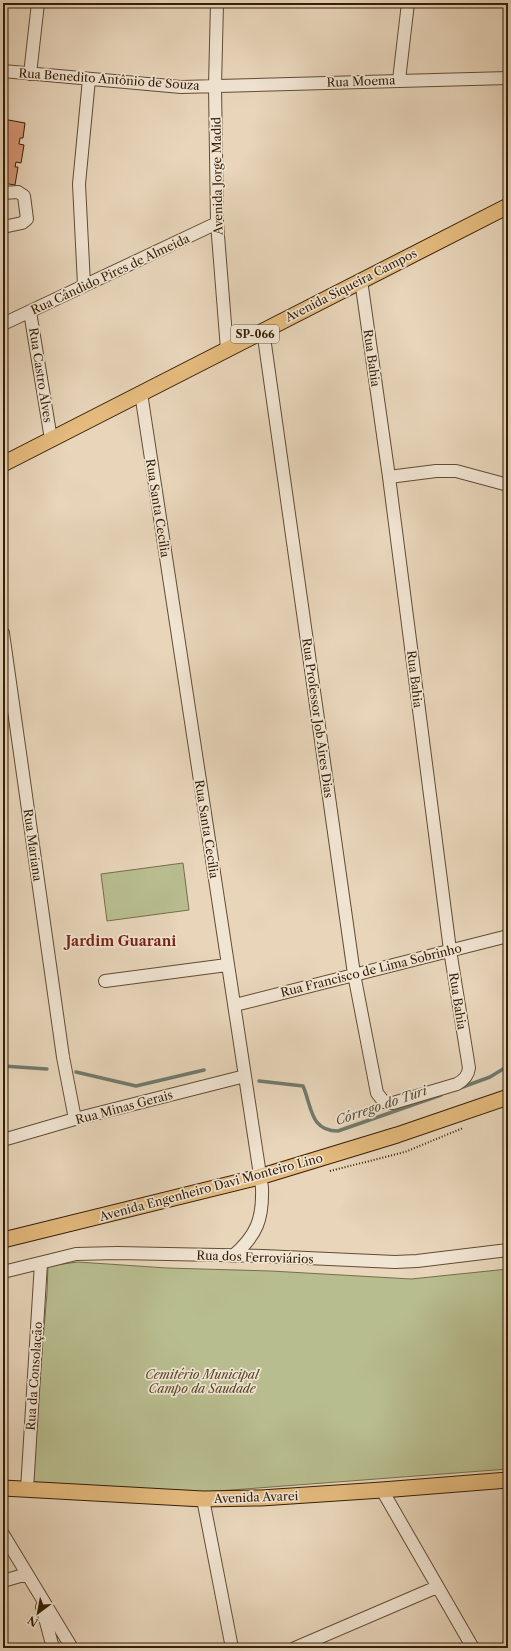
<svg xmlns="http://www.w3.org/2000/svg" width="511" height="1651" font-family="'Libre Caslon Text',serif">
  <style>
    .green { fill: #b8bd8f; stroke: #766e4a }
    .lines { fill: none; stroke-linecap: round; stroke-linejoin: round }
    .stream { stroke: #707a6d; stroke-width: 3.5 }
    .building { fill: #d79775; stroke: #351e06 }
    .minor-casing { stroke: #624c33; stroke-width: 14 }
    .major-casing { stroke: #351e06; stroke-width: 17 }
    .path { stroke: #351e06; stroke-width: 2; stroke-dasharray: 1 2; stroke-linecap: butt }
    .minor { stroke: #f0e4d2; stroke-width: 12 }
    .major { stroke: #e4ba7d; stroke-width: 15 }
    .labels { text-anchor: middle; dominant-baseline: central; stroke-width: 3.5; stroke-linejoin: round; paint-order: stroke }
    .shield { fill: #f0e4d2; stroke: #6d5943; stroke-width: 1 }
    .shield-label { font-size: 11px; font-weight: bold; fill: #351e06 }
    .street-label { font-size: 12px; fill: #351e06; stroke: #f0e4d2 }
    .park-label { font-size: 12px; font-style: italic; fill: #564628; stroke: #f0e4d2 }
    .water-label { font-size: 13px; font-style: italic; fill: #524c39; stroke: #f0e4d2 }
    .quarter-label { font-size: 14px; font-weight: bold; fill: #7a1f14; stroke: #f0e4d2 }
  </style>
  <rect width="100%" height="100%" fill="#e8d5ba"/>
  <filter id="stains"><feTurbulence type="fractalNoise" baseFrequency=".005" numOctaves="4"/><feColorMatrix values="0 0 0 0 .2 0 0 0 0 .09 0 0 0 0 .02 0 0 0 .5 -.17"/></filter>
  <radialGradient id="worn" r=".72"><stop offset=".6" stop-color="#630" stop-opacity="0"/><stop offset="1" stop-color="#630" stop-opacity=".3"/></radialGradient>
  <path class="green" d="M183,863L189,910L107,921L101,874Z
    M78,1262L167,1268L271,1271L411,1279L508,1269V1469L205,1492L31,1482L47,1293L48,1266Z"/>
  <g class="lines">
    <path class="stream" d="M3,1066L47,1069
      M76,1072L136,1086L204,1070
      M259,1081L303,1086C312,1107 310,1131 338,1131L441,1095
      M460,1088L490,1077L508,1066"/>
  </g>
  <path class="building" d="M3,119L25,123L23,138H20L19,144L24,145L21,163L16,162L15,167H18L15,185L3,183Z"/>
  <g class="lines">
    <defs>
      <path id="minor" d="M217,3L215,86L217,223L227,349
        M3,71L181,87L508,78
        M30,74L38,3
        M399,80L408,3
        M3,193L18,192L24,196L27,219L22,223L3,227
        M84,285L79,184L89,79
        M30,312L51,439
        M3,324L217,223
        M263,330L354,974L377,1093L384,1102L393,1103L457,1084C464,1080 468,1076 469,1068L450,950L389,477L361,280
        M141,393L262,1188C263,1219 257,1235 233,1256
        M389,477L436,471H456L508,485
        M3,633L63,1057L75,1119
        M105,981L227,965
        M235,1005L508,936
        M3,1140L75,1119L245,1076
        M3,1272L76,1254L117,1253L263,1256L395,1262L417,1261L508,1250
        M27,1489L41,1263
        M382,1490L473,1648
        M203,1499L232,1648
        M3,1534L72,1648
        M3,1581L27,1574
        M42,1607L53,1648
        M295,1648L437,1587"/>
      <path id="major" d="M3,464L508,206
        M3,1240L259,1177L397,1135L508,1097
        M3,1488L203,1499L261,1498L382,1490L508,1480"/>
    </defs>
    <use href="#minor" class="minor-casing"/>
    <use href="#major" class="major-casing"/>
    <path class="path" d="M330,1171L405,1152L463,1128"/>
    <use href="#minor" class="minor"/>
    <use href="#major" class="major"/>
  </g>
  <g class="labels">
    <rect class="shield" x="231" y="325" width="48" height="18" rx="3"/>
    <g class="shield-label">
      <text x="255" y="334">SP-066</text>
    </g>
    <g class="street-label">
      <text transform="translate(109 79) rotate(4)">Rua Benedito Antônio de Souza</text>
      <text transform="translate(361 81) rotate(-2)">Rua Moema</text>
      <text transform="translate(217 176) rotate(-91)">Avenida Jorge Madid</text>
      <text transform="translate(110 274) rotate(-25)">Rua Cândido Pires de Almeida</text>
      <text transform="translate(351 285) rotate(-27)">Avenida Siqueira Campos</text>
      <text transform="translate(372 358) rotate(82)">Rua Bahia</text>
      <text transform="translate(41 375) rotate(81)">Rua Castro Alves</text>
      <text transform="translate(158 508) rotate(81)">Rua Santa Cecília</text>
      <text transform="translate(415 679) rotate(83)">Rua Bahia</text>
      <text transform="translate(318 718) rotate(82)">Rua Professor Job Aires Dias</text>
      <text transform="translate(207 829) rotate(81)">Rua Santa Cecília</text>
      <text transform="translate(33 845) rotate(82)">Rua Mariana</text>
      <text transform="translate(371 970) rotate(-14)">Rua Francisco de Lima Sobrinho</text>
      <text transform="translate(458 1001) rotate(81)">Rua Bahia</text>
      <text transform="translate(124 1107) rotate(-15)">Rua Minas Gerais</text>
      <text transform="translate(211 1187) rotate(-15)">Avenida Engenheiro Davi Monteiro Lino</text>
      <text transform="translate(255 1257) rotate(2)">Rua dos Ferroviários</text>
      <text transform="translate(34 1376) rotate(-86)">Rua da Consolação</text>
      <text transform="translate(256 1497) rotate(-2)">Avenida Avarei</text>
    </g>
    <g class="park-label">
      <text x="202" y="1374">Cemitério Municipal<tspan x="202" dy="14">Campo da Saudade</tspan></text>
    </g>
    <g class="water-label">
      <text transform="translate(381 1105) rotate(-19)">Córrego do Turi</text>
    </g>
    <g class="quarter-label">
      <text x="121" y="941">Jardim Guarani</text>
    </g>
  </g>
  <rect width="511" height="1651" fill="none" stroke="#e8d5ba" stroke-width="16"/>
  <rect x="4" y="4" width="503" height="1643" fill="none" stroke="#351e06" stroke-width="2"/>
  <rect x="8" y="8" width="495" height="1635" fill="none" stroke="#351e06"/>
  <g transform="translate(38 1613) rotate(212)" stroke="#f0e4d2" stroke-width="3" paint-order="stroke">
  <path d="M0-3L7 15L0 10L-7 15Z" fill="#351e06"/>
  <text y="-6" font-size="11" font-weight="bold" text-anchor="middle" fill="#351e06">N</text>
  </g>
  <rect width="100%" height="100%" filter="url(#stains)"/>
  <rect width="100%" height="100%" fill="url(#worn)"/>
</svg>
